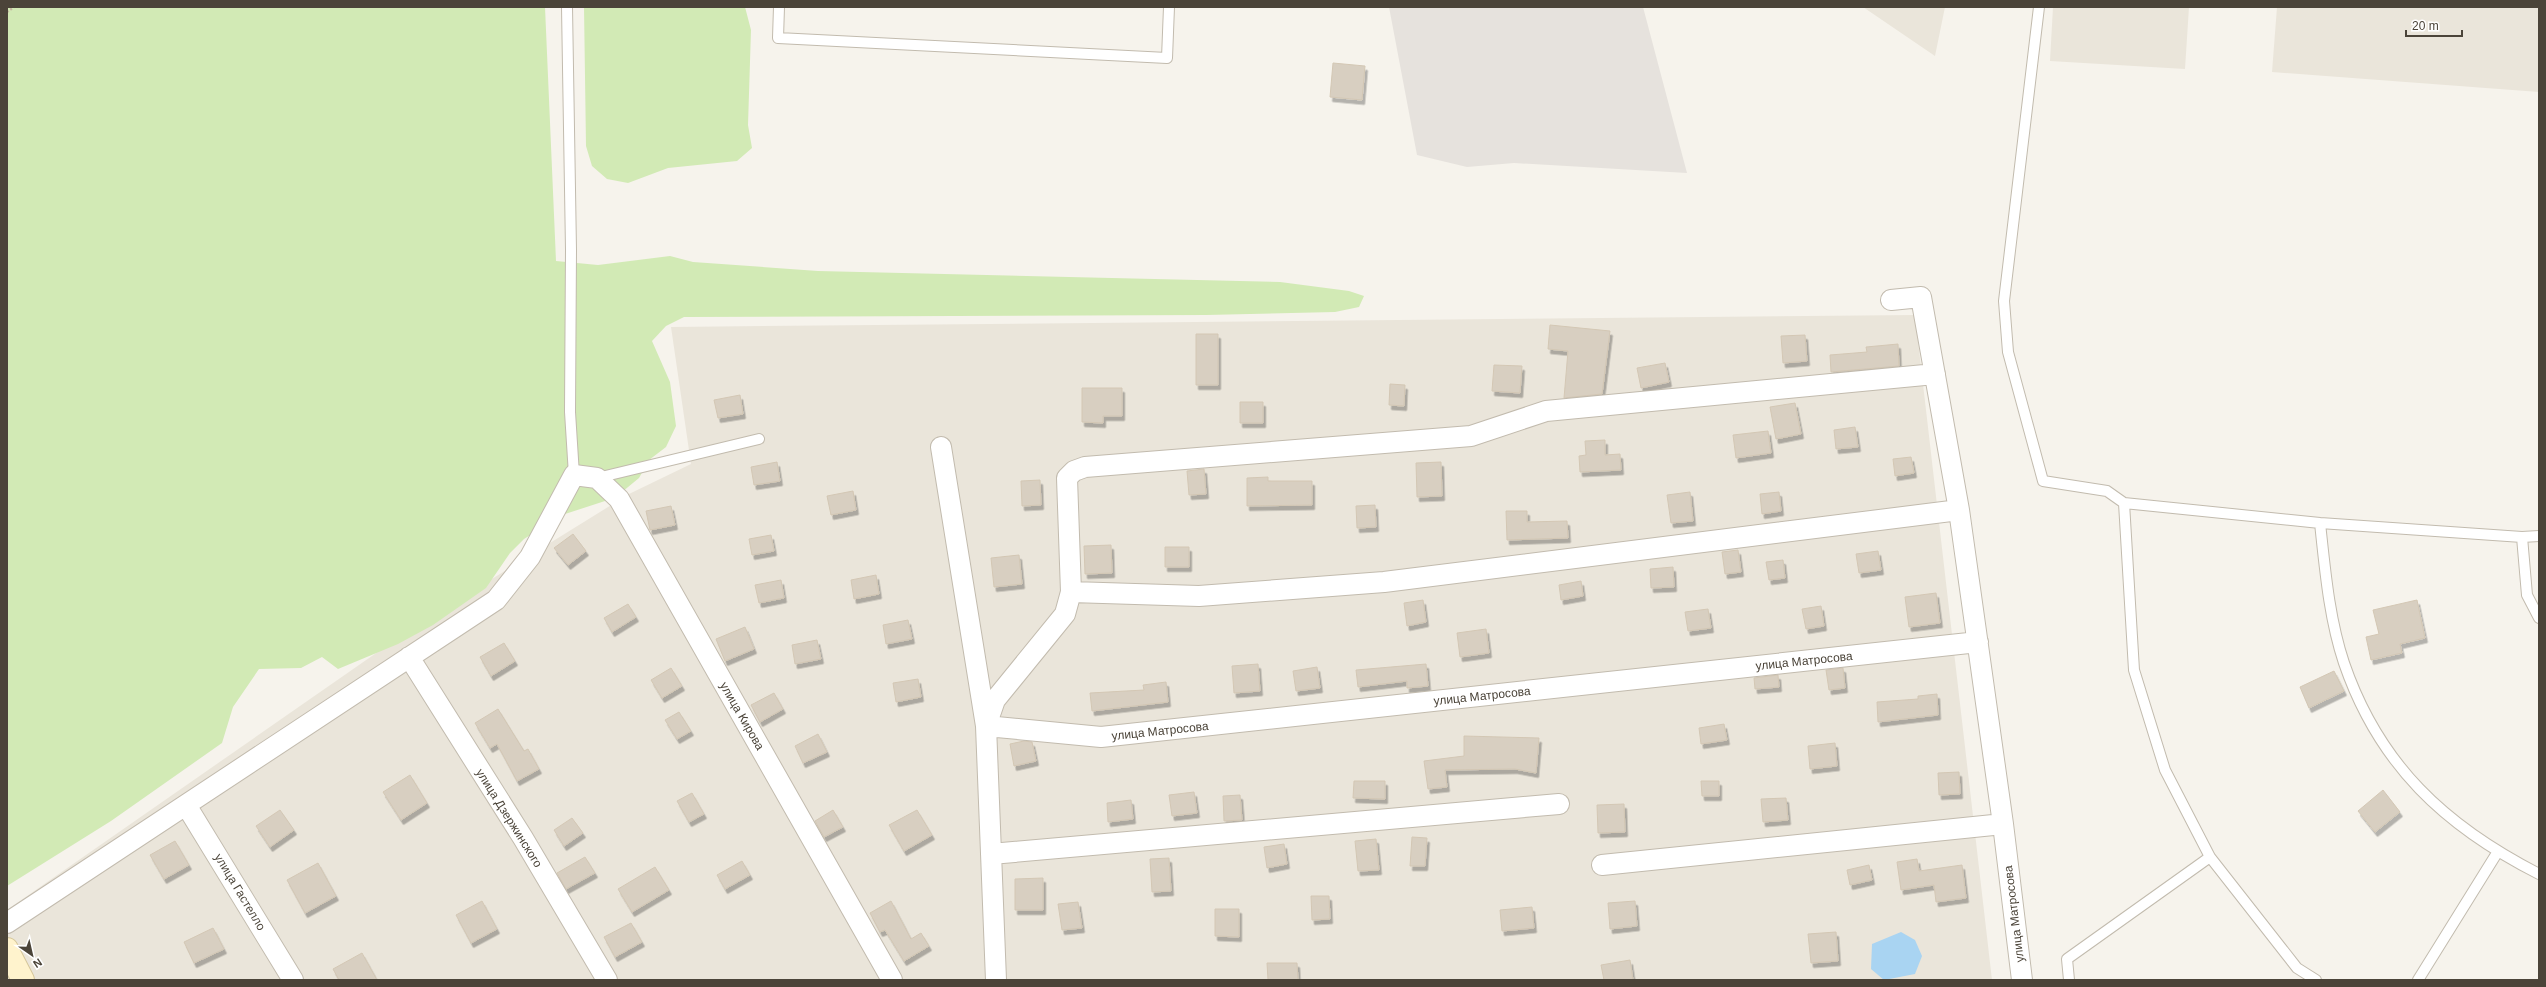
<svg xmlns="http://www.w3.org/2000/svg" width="2546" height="987" font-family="Arial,sans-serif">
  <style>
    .residential { fill: #eae5da }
    .industrial { fill: #e6e2dd }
    .green { fill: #d2eab5 }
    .water { fill: #a9d4f2 }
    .building { fill: #d8cfc1; stroke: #d3c7b4; filter: url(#shadow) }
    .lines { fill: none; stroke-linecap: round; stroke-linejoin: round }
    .lane-casing { stroke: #c2bbae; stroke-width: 12 }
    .street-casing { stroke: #c2bbae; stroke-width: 22 }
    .secondary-casing { stroke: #d6c79b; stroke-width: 24 }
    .path { stroke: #c4b79f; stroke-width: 2.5; stroke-dasharray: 2 2; stroke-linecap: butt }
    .lane { stroke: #fff; stroke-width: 10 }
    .street { stroke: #fff; stroke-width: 20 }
    .secondary { stroke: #fff3cd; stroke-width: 22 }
    .labels { text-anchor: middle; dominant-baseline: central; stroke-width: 3.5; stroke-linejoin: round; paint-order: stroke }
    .street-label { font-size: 12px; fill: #4b4439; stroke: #fff }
  </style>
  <defs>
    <filter id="shadow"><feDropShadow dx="2.5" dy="4.5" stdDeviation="0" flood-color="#0004"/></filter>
  </defs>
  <rect width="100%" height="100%" fill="#f6f3ec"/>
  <path class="residential" d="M1863,7H1945L1935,56Z
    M2053,7H2189L2185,69L2050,61Z
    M2277,7H2539V92L2272,72Z
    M1915,315L1992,980H7V910L405,633L629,494L691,464L671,327Z"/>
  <path class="industrial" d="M1389,7H1643L1687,173L1514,163L1467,167L1417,155Z"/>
  <path class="green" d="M7,7H545L556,261L598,265L670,256L693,262L818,271L1280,282L1349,291L1364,296L1359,307L1335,312L1206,315L684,317L666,326L652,341L670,382L676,426L666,447L649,460L639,478L622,492L605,501L562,515L524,539L510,553L486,588L433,625L398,644L338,669L322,657L301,668L259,669L233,707L222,743L111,821L7,886Z
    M584,7H745L751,30L748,125L752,148L737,161L668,168L628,183L607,179L592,166L586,146Z"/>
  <path class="water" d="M1901,932L1915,940L1922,956L1915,974L1884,980L1871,969L1872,944Z"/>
  <path class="building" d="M1333,63L1365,66L1362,100L1330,97Z
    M1550,325L1610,331L1602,394L1564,398L1568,351L1548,349Z
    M1196,334H1218V385H1196Z
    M1805,335L1807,361L1783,363L1781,336Z
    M1898,344L1899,366L1831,372L1830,355L1867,352L1866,347Z
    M1665,363L1669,382L1641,388L1637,368Z
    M1494,365L1522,366L1520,393L1492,391Z
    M1390,384L1405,385L1404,406L1389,405Z
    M1082,388H1122V416H1103V423L1082,422Z
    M740,395L743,414L718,418L714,400Z
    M1240,402H1263V423H1240Z
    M1795,403L1801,434L1776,439L1770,407Z
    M1855,427L1858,447L1836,449L1834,430Z
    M1768,431L1771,453L1736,458L1733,435Z
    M1605,440V455L1620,454L1621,470L1580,472L1579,456L1586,455L1585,441Z
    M1911,457L1914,473L1895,476L1893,459Z
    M777,462L780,481L754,485L751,467Z
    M1441,462L1442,496L1417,497L1416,463Z
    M1204,469L1206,494L1189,495L1187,471Z
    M1268,477V481H1312V505L1247,506V478Z
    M1040,480L1041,505L1022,506L1021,481Z
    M853,491L856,510L831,515L827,496Z
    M1690,492L1693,521L1671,523L1667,495Z
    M1779,492L1781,511L1762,514L1760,494Z
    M1375,505L1376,527L1357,528L1356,506Z
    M671,506L675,525L650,530L646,511Z
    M1506,511H1527V522L1567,521L1568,538L1507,540Z
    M573,534L586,551L568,565L554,548Z
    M771,535L774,551L752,555L749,539Z
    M1111,545L1112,573L1085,574L1084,546Z
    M1165,547H1189V567H1165Z
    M1738,550L1741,572L1725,574L1722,552Z
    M1878,551L1881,570L1859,573L1856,554Z
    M1019,555L1022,584L994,587L991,558Z
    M1783,560L1785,578L1769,580L1766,562Z
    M1673,567L1674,587L1651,588L1650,569Z
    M876,575L879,594L854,599L851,580Z
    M781,580L784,598L759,603L755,585Z
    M1581,581L1583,596L1561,600L1559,585Z
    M1936,593L1940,623L1909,627L1905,597Z
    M1423,600L1426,622L1407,626L1404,603Z
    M2417,600L2425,638L2400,644L2402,653L2371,660L2366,637L2379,634L2373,610Z
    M628,604L636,617L612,632L604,618Z
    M1821,606L1824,626L1806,629L1802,609Z
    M1708,609L1711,628L1688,631L1685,612Z
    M908,620L912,639L886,644L883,625Z
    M745,627L754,649L725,661L716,639Z
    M1486,629L1489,653L1460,657L1457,633Z
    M817,640L821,659L795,664L792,645Z
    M504,643L515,661L491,676L480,657Z
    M1258,664L1260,691L1234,693L1232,666Z
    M1426,664L1428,686L1407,688V681L1358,687L1356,670Z
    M1317,667L1320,688L1296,691L1293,671Z
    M671,668L682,686L662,698L651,680Z
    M1843,668L1845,688L1829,690L1826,670Z
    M2334,671L2344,691L2309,708L2300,687Z
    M1778,675L1779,687L1755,689L1754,678Z
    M918,679L921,697L896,702L893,683Z
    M1166,682L1168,702L1092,711L1090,693L1144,690L1143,685Z
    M774,693L783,709L760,722L751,705Z
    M1937,694L1938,715L1878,722L1877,702L1918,699V696Z
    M498,709L524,751L528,749L539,769L517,781L497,744L490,748L475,723Z
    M679,712L691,731L677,739L665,720Z
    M1724,724L1727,740L1701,744L1699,728Z
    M818,734L827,752L803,763L795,746Z
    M1464,736L1539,738L1536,773L1515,769L1445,770L1447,787L1428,789L1424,761L1464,756Z
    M1024,741L1032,742L1036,761L1014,766L1010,744Z
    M1835,743L1837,766L1810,769L1808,746Z
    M1959,772L1960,794L1939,795L1938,773Z
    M410,775L427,803L401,820L383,792Z
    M1354,781H1385V799L1353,798Z
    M1701,781H1719V796H1702Z
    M2383,790L2400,812L2375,832L2358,811Z
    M1194,792L1197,813L1172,816L1169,795Z
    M692,793L704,814L689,822L677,801Z
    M1240,795L1242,820L1224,821L1223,796Z
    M1786,798L1788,820L1763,822L1761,799Z
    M1131,800L1133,819L1108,822L1107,803Z
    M1624,804L1625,832L1598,833L1597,805Z
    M280,810L294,830L270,847L256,826Z
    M833,810L843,827L824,837L815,821Z
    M917,810L932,835L904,851L889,825Z
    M572,818L583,833L564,846L554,830Z
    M1412,837L1427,838L1425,866H1410Z
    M1376,839L1379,870L1358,871L1355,841Z
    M175,841L189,865L164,879L150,855Z
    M1284,844L1287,864L1267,868L1264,847Z
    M585,857L595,873L566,889L557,873Z
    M1169,858L1171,891L1152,892L1150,859Z
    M1917,859L1919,871L1962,865L1966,898L1936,902L1934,885L1901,890L1897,862Z
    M742,861L750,875L725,889L717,875Z
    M318,863L336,896L305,913L287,880Z
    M1869,865L1872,880L1850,885L1847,870Z
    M655,867L669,890L632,912L618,889Z
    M1043,878V910H1015V879Z
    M1311,896H1329L1330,919L1312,920Z
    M482,901L497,929L471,943L456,915Z
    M891,901L911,939L921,933L929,946L904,961L885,930L880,932L870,913Z
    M1635,901L1637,926L1610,929L1608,903Z
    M1078,902L1082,928L1062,930L1058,904Z
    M1532,907L1534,928L1502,931L1500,910Z
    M1215,909H1239V937L1215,936Z
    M631,923L642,942L615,957L604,937Z
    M213,928L224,949L194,963L184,942Z
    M1836,932L1838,961L1811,963L1808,934Z
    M362,953L377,980H339L333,969Z
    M1630,960L1633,980H1604L1601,965Z
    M1267,963H1297L1298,980H1268Z"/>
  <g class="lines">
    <defs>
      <path id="lane" d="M567,7L571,250L570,412L574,475
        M779,7L778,38L1167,58L1169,7
        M2039,7L2004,301L2008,352L2043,481L2107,491L2124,503L2320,523L2522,537L2539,536
        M597,478L759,439
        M2124,503L2134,670L2165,770L2210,857L2297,968L2316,980
        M2320,523C2325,569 2329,618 2344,663C2379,765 2445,826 2539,874
        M2522,537L2527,595L2539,618
        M2069,980L2067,959L2210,857
        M2418,980L2497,853"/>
      <path id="street" d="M1891,300L1921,297L1959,510L2003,824L2022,980
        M941,447L986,726L996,980
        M1959,510L1384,582L1199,596L1071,592L1065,614L995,700L986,726L1101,737L1978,642
        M1071,592L1067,478L1074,471L1085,467L1471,436L1546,411L1935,374
        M409,657L523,838L607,980
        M186,805L293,980
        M991,854L1559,804
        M1602,865L2003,824
        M7,923L496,600L530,557L574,475L597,478L619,499L892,980"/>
      <path id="secondary" d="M7,949L23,980"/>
    </defs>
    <use href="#lane" class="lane-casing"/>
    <use href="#street" class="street-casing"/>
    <use href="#secondary" class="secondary-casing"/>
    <path class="path" d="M7,12L14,7"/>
    <use href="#lane" class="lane"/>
    <use href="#street" class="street"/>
    <use href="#secondary" class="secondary"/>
  </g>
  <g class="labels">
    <g class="street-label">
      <text transform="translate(1804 661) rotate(-6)">улица Матросова</text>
      <text transform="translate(1482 696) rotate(-6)">улица Матросова</text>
      <text transform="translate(742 716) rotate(60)">улица Кирова</text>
      <text transform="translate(1160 731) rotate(-6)">улица Матросова</text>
      <text transform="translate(509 818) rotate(58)">улица Дзержинского</text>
      <text transform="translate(240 892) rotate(59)">улица Гастелло</text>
      <text transform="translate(2014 914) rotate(-97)">улица Матросова</text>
    </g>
  </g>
  <rect width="2546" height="987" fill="none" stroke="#4b4439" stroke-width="16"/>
  <g transform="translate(32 955) rotate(146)" stroke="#ffffff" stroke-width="3" paint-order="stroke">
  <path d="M0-3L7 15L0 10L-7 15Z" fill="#4b4439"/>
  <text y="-6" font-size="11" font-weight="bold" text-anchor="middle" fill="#4b4439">N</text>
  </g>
  <path d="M2406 30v6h56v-6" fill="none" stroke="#4b4439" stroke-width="2"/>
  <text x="2412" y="30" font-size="12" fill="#4b4439" stroke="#ffffff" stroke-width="3" paint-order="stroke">20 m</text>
</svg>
